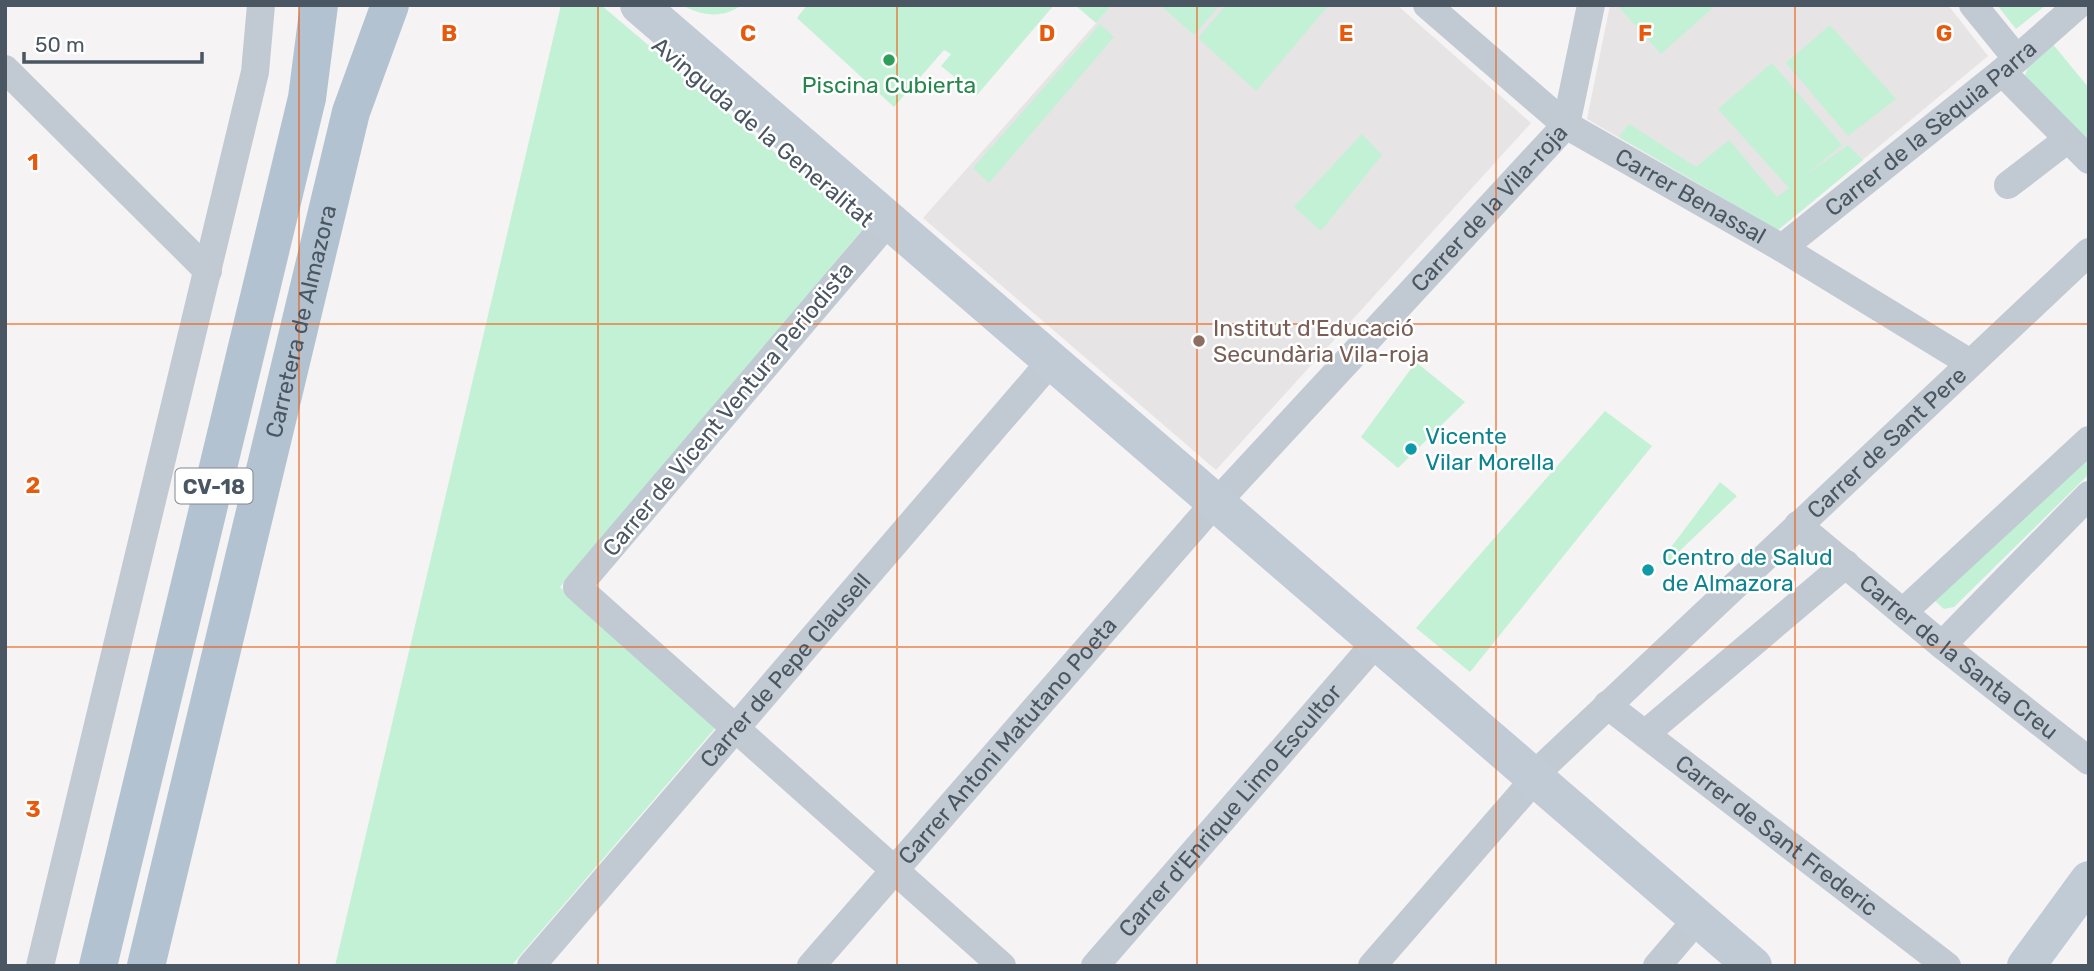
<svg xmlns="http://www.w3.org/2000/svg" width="2094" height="971" font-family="Rubik,sans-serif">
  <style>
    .education { fill: #e6e4e5 }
    .green { fill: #c3f1d5 }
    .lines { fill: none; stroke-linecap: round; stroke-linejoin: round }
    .street { stroke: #c1cad2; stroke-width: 28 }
    .secondary { stroke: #c1cbd6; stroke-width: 38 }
    .primary { stroke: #b3c2d1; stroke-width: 38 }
    .grid { fill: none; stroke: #e8590c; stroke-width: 2; stroke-opacity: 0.55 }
    .leisure-dot { fill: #2e9e5b; stroke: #fff; stroke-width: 2.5 }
    .education-dot { fill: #8d6e63; stroke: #fff; stroke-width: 2.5 }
    .culture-dot { fill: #0f9aa8; stroke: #fff; stroke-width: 2.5 }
    .labels { text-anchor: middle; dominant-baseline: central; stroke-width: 5; stroke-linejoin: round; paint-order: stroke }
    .shield { fill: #fff; stroke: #808990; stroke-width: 2 }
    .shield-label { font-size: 21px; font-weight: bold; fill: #4a5661 }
    .leisure-label { font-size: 23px; fill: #27864d; stroke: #fff }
    .street-label { font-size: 23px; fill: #4a5661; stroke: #fff }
    .education-label { font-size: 23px; fill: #785e54; stroke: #fff; text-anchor: start }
    .culture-label { font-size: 23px; fill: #0d838f; stroke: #fff; text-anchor: start }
    .grid-label { font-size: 23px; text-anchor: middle; font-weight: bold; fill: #e8590c; stroke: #fff; stroke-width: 5; stroke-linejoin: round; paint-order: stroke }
  </style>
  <rect width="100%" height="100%" fill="#f5f3f3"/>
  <path class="education" d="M1112,5H1397L1531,123L1216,470L923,218Z
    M1610,5H1948L1988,56L1778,230L1587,119Z"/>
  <path class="green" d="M561,5H601L864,228L560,587L717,726L511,966H335Z
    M682,5H742C722,19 702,16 682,5Z
    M807,5H1054L977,95L941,66L951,54L944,50L894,107L797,18Z
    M1075,5H1112L1096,23Z
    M1160,5H1220L1194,35Z
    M1226,5H1329L1256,91L1198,38Z
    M1617,5H1716L1661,54Z
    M1997,5H2046L2016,29Z
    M1100,24L1114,37L989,183L973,168Z
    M1830,25L1896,99L1848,136L1786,63Z
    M2051,42L2089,88V149L2023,80L2034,54Z
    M1772,63L1842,145L1806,175L1848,145L1863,160L1778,230L1619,137L1629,124L1696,167L1729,140L1777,197L1789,188L1718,109Z
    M1362,134L1382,155L1321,231L1294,207Z
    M1416,362L1465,402L1398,468L1361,437Z
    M1605,411L1652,446L1470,672L1416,628Z
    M2089,453V474L1954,607L1944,609L1935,601Z
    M1720,482L1737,496L1664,566L1660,562Z"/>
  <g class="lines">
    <g class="street">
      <path id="s1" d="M1427,5L1566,125L1782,248L1970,363"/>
      <path d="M1973,5L2017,59"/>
      <path d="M5,69L208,271"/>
      <path d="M2002,72L2089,160"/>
      <path d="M2008,185L2068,139"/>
      <path d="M880,231L577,587L1002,966"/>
      <path id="s2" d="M1782,248L2002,72L2078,5"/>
      <path id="s3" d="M1216,503L1566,125L1591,5"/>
      <path id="s4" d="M1798,525L1942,645L2089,761"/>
      <path d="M1903,612L2089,440"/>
      <path d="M1942,645L2089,495"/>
      <path id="s5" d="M1607,705L1947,966"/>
      <path d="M1645,734L1846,564"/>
      <path id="s6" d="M1533,776L2089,252"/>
      <path d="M40,966L255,72L261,5"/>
      <path id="s7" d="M531,966L1040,374"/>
      <path id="s8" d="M811,966L1205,514"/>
      <path id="s9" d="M1095,966L1366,654"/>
      <path d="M1372,966L1526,789"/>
      <path d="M1657,966L1687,931"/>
    </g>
    <path class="secondary" d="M639,5L1753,966
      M2026,966L2089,880"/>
    <g class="primary">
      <path d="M98,966L307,98L319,5"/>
      <path id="s10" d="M146,966L351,112L390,5"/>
    </g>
  </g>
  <path class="grid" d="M299,5V966M598,5V966M897,5V966M1197,5V966M1496,5V966M1795,5V966M5,324H2089M5,647H2089"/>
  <circle class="leisure-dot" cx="889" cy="60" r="7"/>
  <circle class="education-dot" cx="1199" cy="341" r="7"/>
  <g class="culture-dot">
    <circle cx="1411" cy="449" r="7"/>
    <circle cx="1648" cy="570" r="7"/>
  </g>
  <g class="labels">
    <rect class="shield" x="175.5" y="468.5" width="77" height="35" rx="5"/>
    <g class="shield-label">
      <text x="214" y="486">CV-18</text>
    </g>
    <g class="leisure-label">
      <text x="889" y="85">Piscina Cubierta</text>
    </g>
    <g class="street-label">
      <text stroke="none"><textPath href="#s2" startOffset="191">Carrer de la Sèquia Parra</textPath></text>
      <text transform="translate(763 132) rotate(40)">Avinguda de la Generalitat</text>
      <text stroke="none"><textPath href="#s1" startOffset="327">Carrer Benassal</textPath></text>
      <text stroke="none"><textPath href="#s3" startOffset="402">Carrer de la Vila-roja</textPath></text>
      <text stroke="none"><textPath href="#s10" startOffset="663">Carretera de Almazora</textPath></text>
      <text transform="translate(728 409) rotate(-50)">Carrer de Vicent Ventura Periodista</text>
      <text stroke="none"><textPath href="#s6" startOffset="486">Carrer de Sant Pere</textPath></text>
      <text stroke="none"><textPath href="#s4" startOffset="208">Carrer de la Santa Creu</textPath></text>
      <text stroke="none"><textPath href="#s7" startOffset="390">Carrer de Pepe Clausell</textPath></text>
      <text stroke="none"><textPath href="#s8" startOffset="299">Carrer Antoni Matutano Poeta</textPath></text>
      <text stroke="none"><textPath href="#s9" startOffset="206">Carrer d'Enrique Limo Escultor</textPath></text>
      <text stroke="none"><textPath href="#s5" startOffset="214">Carrer de Sant Frederic</textPath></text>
    </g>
    <g class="education-label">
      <text x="1213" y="328">Institut d'Educació<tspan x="1213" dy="26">Secundària Vila-roja</tspan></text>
    </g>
    <g class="culture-label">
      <text x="1425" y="436">Vicente<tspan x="1425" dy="26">Vilar Morella</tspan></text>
      <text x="1662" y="557">Centro de Salud<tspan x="1662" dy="26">de Almazora</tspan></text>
    </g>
  </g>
  <g class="grid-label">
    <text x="449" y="41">B</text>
    <text x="748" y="41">C</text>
    <text x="1047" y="41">D</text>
    <text x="1346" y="41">E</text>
    <text x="1645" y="41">F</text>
    <text x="1944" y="41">G</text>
    <text x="33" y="170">1</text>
    <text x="33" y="493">2</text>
    <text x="33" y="817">3</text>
  </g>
  <rect width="2094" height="971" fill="none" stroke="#4a5661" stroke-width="14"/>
  <path d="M24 52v10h178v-10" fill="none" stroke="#4a5661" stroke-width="3.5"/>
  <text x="35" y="52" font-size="21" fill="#4a5661" stroke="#ffffff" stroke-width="5" paint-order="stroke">50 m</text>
</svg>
